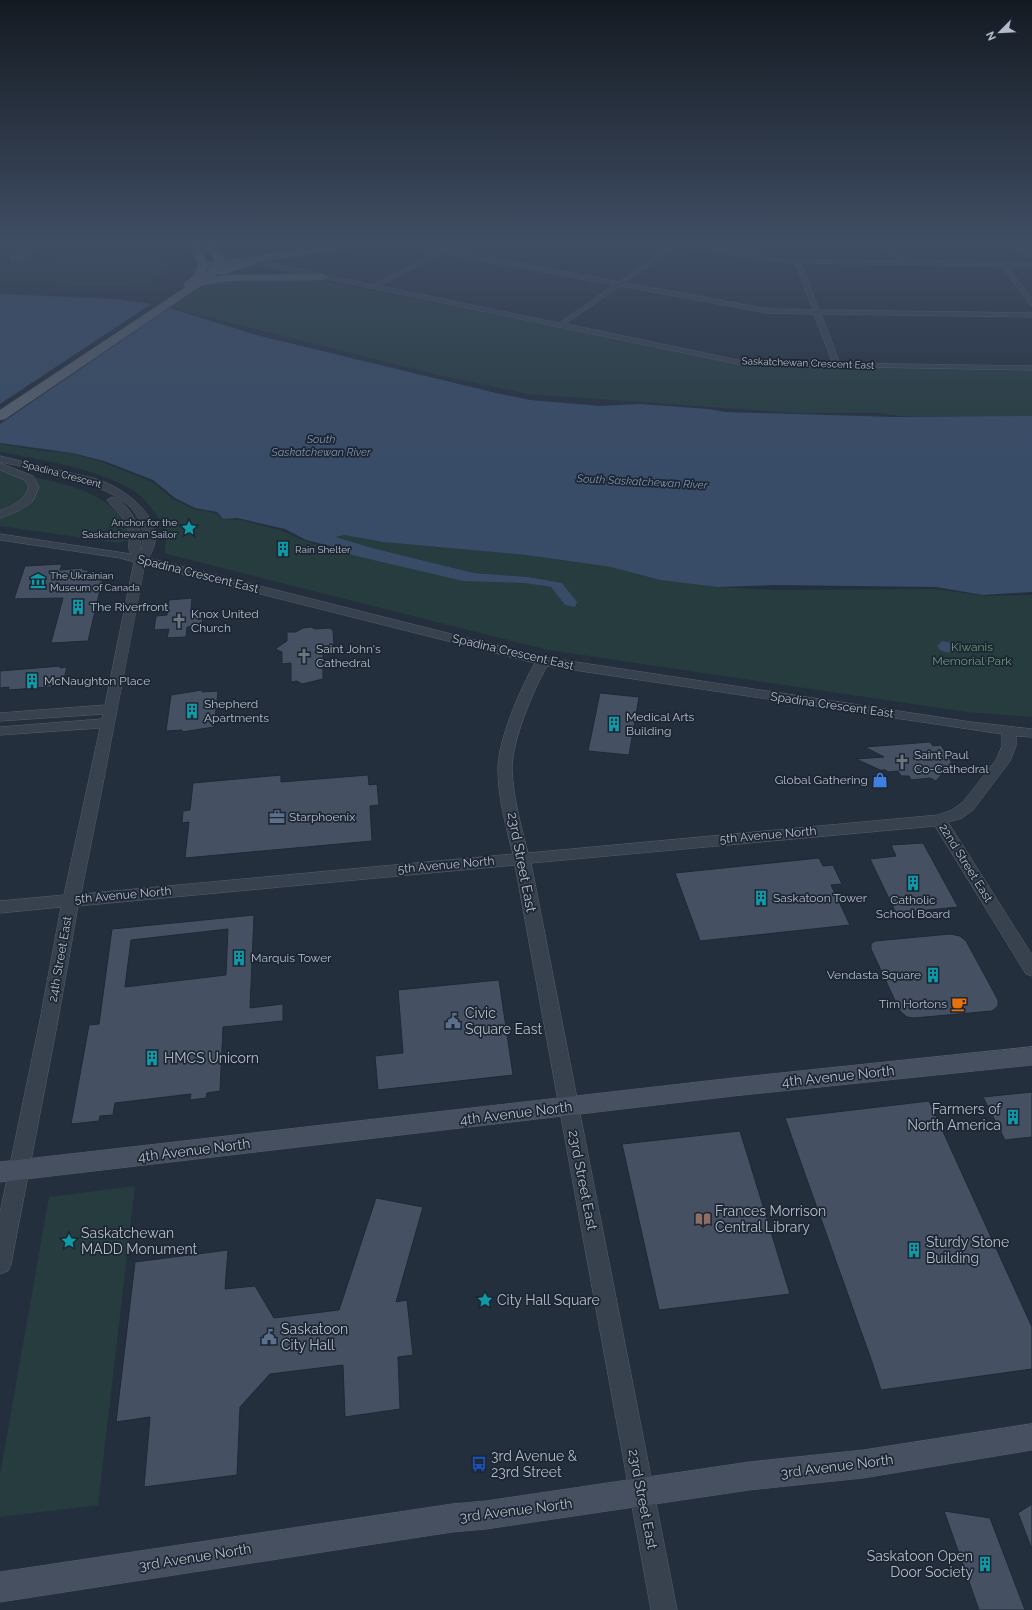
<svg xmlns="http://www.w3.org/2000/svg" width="1032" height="1610" font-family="Raleway,sans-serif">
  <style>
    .green { fill: #263c3f }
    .water { fill: #394c67 }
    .pier { fill: #242f3e }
    .building { fill: #455162; stroke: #1f2835; fill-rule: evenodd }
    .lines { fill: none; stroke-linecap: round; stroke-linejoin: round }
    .minor-casing { stroke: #565f6c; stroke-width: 1 }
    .tertiary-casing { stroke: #565f6c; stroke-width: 1 }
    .secondary-casing { stroke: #565f6c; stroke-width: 1 }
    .primary-casing { stroke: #414a57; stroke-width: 1 }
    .minor { fill: #38414e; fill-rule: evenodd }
    .tertiary { fill: #38414e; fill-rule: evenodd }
    .secondary { fill: #465061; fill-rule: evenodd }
    .primary { fill: #56606e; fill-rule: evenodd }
    .labels { text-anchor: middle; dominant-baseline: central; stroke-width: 3.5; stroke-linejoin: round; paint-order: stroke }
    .far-street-label { font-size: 10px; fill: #b4bcc9; stroke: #1d2633 }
    .far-poi-label { font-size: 10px; fill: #b4bcc9; stroke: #1d2633; text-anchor: start }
    .far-water-label { font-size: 11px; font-style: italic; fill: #7c92b1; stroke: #1d2633 }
    .street-label { font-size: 12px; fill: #b4bcc9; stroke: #1d2633 }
    .poi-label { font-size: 12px; fill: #b4bcc9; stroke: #1d2633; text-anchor: start }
    .park-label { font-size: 12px; fill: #6b9a76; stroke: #1d2633 }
    .near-street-label { font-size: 14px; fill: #b4bcc9; stroke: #1d2633 }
    .near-poi-label { font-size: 14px; fill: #b4bcc9; stroke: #1d2633; text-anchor: start }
  </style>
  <rect width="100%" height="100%" fill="#242f3e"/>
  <path class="green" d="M79,240H142L169,267L146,287L0,284V265L53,266Z
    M230,280H316L745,363L1032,369V416H899L881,413H796L528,394L439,375L171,308L205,284Z
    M635,283L764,307L802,308L804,310L763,309L632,285Z
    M830,309L1027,312L1029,313L830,310Z
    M0,444L44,451L70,453L102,462L151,481L173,499L194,509L216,513L222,519L241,520L283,531L302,540L352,555L551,587L565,605L562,583L528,577L474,573L372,548L336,537L344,535L383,542L526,555L611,567L660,580L717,587L775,590L935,589L984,596L1032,595V717L967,712L548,650L171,555L165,553C165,546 167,538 165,532C161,518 146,499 134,491C99,469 41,460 0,452Z
    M0,471C38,479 105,485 124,523C127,529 129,533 129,540L118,543L0,526Z
    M135,1186L98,1505L0,1517V1475L49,1197Z"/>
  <path class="water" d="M0,294L114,299L160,305L256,335L496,393L530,400L600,406L640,404L708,409L726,412L893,417L1032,416V592L983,595L936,587L775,585L717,587L660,580L611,567L526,555L383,542L344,535L336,537L372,548L474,573L528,577L562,583L577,602L575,607L565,605L551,587L525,583L463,581L352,555L330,546L306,540L285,529L237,518L223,519L217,512L195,508L175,498L153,480L104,461L72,453L0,443Z
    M942,641L948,642L956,646L957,649C951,655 941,653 937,646Z"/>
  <path class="pier" d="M154,302L171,307L0,424V404Z"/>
  <path class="building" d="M62,564L60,570L83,568V570H88V572H94V574L104,573L88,641L51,643L63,598L14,599L25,566Z
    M192,598L191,612L203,611L202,626L187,627L186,637L167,638L169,629L154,630L156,616L167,615L169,600Z
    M311,627L315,629L329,628L333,630L334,646L323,654V679L302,684L297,681L291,682V663L282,664V652L275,649L287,641V632H296L303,628Z
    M61,666L60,668L67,667L62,686L8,690L9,687L0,688V671Z
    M202,690V692L218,691L214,727L182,732V730L166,731L171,695Z
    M600,693L639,697L629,755L588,751Z
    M930,742L933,746L941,745L952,763L936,781L930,778L911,780L909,776H901L898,771L887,772L886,770H880L856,759L884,757L865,747Z
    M281,775V782L368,775L369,785L377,784L379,805L370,806L372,841L185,858L189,822L182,823L183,811L190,810L193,783Z
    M923,843L958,907L896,913L870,859L896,856L891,845Z
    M819,858L823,866L833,865L842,884L831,885L850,925L700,941L675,873Z
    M254,915L250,1008L283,1004V1021L223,1027L220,1091L207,1093L206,1098L190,1100L191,1094L115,1103L113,1115L100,1116L99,1121L71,1124L89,1025L99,1024L112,929ZM228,929L226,975L125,987L131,940Z
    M950,934L960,936L966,941L998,1000V1006L992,1011L914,1018L907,1017L900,1011L871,949V944L875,941Z
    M499,980L513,1075L378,1090L375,1056L403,1053L398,990Z
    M1032,1092V1137L1005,1140L983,1097Z
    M929,1101L1032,1327V1369L881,1390L872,1362L785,1118Z
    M740,1131L790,1294L659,1310L622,1144Z
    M376,1198L423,1207L396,1302L407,1300L413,1355L398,1357L400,1409L345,1417L343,1365L270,1374L240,1407L237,1475L144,1487L150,1417L116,1422L135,1262L228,1250L225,1289L255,1286L274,1318L339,1310Z
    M1032,1504V1546L1031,1547L1018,1513Z
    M944,1511L990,1518L1025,1610H979Z"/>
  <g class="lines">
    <defs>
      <path id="minor" d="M40,240H46L31,253L30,257L22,262H11V257L17,253L26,251ZM25,254L19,259H16Z
        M378,240H390L442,248L619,282L672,245L650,240H663L725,250L727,247L775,240H789L786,242L729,250L784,259L904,261L863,240H870L907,258L911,261L1032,263V267L1007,266L1032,299V305L1030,304L1001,266L801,263L819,310L1032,313V317L821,314L840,363L1032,366V370L743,365L269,267L264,265L258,259L261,257L270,263L373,285L435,252ZM678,246L784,263H795L813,310L767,309L625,283ZM441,253L614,285L559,323L380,286ZM621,286L767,313L814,314L832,362L743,361L566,324Z
        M995,240H1003L1032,252V256Z"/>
      <path id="tertiary" d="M0,456L96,479C126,488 173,523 148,558L543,657L971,722L1032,729V737L1016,736V746L1010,761L973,810L962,818L948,822L1032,955V976L1026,974L935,826L531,863L677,1610H651L515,865L78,906L58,1020L11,1264L8,1271L0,1274V1213L40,1020L61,907L0,913V901L64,895L100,728L0,735V727L102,719L103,714L0,721V713L105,705L134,562L120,558L0,540V534L131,554C127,547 130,543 129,535C127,518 116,512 107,500L112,497C125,500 139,523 141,536C141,541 139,546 141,551C154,502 98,486 63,477C42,471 21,466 0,462ZM145,565L535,663C520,689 498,740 498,769C498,798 506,827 513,854L81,894L100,799ZM547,666L1002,734V746L996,760L963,802L952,810L938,815L528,853C521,826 513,797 512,769C512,740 533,691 547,666Z
        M0,463L33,476L39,487L33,501L20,510L0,518V511C14,505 23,502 29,487L25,480L0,470Z"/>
      <path id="secondary" d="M380,240H401L397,242L203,269L199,266L203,263Z
        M1032,1047V1065L733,1096L0,1182V1162L733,1078Z
        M1032,1424V1450L863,1478L749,1490L486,1529L452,1532L0,1602V1572L452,1504L486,1501L749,1462L863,1450Z"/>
      <path id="primary" d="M184,240H194L204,255L208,266L204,274L215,264L214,258L201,240H211L224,258L225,264L221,269L260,256L265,259L263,261L225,274L221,275L217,273L214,277L229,275L323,274L328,277L323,280L229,281L202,285L5,419L0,420V410L186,287L183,284L194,275L198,266L194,255Z"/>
    </defs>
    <use href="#minor" class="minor-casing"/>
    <use href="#tertiary" class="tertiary-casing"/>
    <use href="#secondary" class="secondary-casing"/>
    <use href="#primary" class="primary-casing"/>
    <use href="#minor" class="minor"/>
    <use href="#tertiary" class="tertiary"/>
    <use href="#secondary" class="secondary"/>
    <use href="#primary" class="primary"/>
  </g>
  <linearGradient id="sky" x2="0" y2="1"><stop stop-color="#141a22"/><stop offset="0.52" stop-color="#3f4d63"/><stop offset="1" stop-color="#3f4d63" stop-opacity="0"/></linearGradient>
  <rect width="1032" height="465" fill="url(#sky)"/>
  <defs>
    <symbol id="sight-bare" viewBox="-9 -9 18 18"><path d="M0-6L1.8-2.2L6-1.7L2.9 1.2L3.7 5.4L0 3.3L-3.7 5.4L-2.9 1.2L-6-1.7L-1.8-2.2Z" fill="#0f9aa8" stroke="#1d2633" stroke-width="2.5" paint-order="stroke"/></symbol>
    <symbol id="building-bare" viewBox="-9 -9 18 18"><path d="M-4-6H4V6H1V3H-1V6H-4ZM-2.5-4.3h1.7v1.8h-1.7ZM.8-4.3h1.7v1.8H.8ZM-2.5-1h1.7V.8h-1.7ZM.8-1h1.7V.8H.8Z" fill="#0f9aa8" stroke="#1d2633" stroke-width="2.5" paint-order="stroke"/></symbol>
    <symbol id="museum-bare" viewBox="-9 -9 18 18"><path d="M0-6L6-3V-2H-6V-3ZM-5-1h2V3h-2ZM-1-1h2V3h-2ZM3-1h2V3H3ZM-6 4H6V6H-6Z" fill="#0f9aa8" stroke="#1d2633" stroke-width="2.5" paint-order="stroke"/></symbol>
    <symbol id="church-bare" viewBox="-9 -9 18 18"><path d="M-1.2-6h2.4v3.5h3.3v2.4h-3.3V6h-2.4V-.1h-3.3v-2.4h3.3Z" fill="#6b7280" stroke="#1d2633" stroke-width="2.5" paint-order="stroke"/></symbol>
    <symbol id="shop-bare" viewBox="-9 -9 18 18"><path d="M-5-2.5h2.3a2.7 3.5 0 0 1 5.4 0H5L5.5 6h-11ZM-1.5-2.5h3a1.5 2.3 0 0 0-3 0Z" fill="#3f7fe0" stroke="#1d2633" stroke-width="2.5" paint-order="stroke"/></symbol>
    <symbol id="office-bare" viewBox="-9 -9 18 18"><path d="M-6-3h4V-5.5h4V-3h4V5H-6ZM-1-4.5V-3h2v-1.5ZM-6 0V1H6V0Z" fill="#5c6f8a" stroke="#1d2633" stroke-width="2.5" paint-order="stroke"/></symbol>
    <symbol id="cafe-bare" viewBox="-9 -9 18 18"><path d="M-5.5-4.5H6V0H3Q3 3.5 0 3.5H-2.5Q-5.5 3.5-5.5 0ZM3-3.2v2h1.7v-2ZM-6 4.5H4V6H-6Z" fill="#e8710a" stroke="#1d2633" stroke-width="2.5" paint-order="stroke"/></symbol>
    <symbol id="civic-bare" viewBox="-9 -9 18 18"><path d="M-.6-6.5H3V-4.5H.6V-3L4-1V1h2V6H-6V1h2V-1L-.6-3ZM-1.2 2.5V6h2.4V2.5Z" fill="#5c6f8a" stroke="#1d2633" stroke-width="2.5" paint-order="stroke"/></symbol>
    <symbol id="library-bare" viewBox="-9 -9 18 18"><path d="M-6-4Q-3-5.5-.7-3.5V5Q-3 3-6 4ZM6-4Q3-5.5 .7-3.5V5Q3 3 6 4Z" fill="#8d6e63" stroke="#1d2633" stroke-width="2.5" paint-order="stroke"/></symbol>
    <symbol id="bus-bare" viewBox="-9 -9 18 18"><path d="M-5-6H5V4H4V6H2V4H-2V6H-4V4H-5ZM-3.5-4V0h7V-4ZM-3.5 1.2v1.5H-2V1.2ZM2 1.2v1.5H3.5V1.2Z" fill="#1a4fb4" stroke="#1d2633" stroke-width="2.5" paint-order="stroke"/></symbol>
  </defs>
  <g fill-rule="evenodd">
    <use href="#sight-bare" x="178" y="517" width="22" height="22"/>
    <use href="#building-bare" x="272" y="538" width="22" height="22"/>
    <use href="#museum-bare" x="27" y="570" width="22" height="22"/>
    <use href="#building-bare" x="67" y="596" width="22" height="22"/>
    <use href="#church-bare" x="168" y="610" width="22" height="22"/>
    <use href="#church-bare" x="293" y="645" width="22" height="22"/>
    <use href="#building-bare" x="21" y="670" width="22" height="22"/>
    <use href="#building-bare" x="181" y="700" width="22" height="22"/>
    <use href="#building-bare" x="603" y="713" width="22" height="22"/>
    <use href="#church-bare" x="891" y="751" width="22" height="22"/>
    <use href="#shop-bare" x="869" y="769" width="22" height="22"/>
    <use href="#office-bare" x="266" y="806" width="22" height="22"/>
    <use href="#building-bare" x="902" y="872" width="22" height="22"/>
    <use href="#building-bare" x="750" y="887" width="22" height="22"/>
    <use href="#building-bare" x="228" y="947" width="22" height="22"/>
    <use href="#building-bare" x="922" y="964" width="22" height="22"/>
    <use href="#cafe-bare" x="948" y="993" width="22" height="22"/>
    <use href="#civic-bare" x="442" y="1010" width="22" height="22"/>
    <use href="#building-bare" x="141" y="1047" width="22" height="22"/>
    <use href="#building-bare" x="1002" y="1106" width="22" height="22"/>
    <use href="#library-bare" x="692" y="1208" width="22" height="22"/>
    <use href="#sight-bare" x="58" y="1230" width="22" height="22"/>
    <use href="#building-bare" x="903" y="1239" width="22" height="22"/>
    <use href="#sight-bare" x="474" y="1289" width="22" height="22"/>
    <use href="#civic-bare" x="258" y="1326" width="22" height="22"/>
    <use href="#bus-bare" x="468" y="1453" width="22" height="22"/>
    <use href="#building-bare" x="974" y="1553" width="22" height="22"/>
  </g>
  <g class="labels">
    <g class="far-street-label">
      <text transform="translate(808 363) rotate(2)">Saskatchewan Crescent East</text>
      <text transform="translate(62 474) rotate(15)">Spadina Crescent</text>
    </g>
    <g class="far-poi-label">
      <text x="177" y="522" text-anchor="end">Anchor for the<tspan x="177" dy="12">Saskatchewan Sailor</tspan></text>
      <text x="295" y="549">Rain Shelter</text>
      <text x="50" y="575">The Ukrainian<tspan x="50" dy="12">Museum of Canada</tspan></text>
    </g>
    <g class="far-water-label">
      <text x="321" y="439">South<tspan x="321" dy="13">Saskatchewan River</tspan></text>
      <text transform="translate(642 482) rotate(3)">South Saskatchewan River</text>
    </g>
    <g class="street-label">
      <text transform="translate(198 574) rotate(14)">Spadina Crescent East</text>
      <text transform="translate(513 652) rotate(13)">Spadina Crescent East</text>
      <text transform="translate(832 705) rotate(8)">Spadina Crescent East</text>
      <text transform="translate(768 835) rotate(-5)">5th Avenue North</text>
      <text transform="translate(966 863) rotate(58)">22nd Street East</text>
      <text transform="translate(446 865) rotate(-5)">5th Avenue North</text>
      <text transform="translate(123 895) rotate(-5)">5th Avenue North</text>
      <text transform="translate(60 959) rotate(-80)">24th Street East</text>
    </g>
    <g class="poi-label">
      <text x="90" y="607">The Riverfront</text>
      <text x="191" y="614">Knox United<tspan x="191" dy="14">Church</tspan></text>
      <text x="316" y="649">Saint John's<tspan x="316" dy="14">Cathedral</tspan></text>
      <text x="44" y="681">McNaughton Place</text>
      <text x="204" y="704">Shepherd<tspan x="204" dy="14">Apartments</tspan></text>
      <text x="626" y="717">Medical Arts<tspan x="626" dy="14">Building</tspan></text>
      <text x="914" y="755">Saint Paul<tspan x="914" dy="14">Co-Cathedral</tspan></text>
      <text x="868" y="780" text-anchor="end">Global Gathering</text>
      <text x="289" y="817">Starphoenix</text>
      <text x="773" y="898">Saskatoon Tower</text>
      <text x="913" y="900" text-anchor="middle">Catholic<tspan x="913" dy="14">School Board</tspan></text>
      <text x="251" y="958">Marquis Tower</text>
      <text x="921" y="975" text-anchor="end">Vendasta Square</text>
      <text x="947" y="1004" text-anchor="end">Tim Hortons</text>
    </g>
    <g class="park-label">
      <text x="972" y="647">Kiwanis<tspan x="972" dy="14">Memorial Park</tspan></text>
    </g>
    <g class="near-street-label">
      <text transform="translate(522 862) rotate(79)">23rd Street East</text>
      <text transform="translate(838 1076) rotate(-6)">4th Avenue North</text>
      <text transform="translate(516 1113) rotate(-7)">4th Avenue North</text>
      <text transform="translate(194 1150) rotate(-7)">4th Avenue North</text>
      <text transform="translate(583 1180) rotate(79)">23rd Street East</text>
      <text transform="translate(837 1466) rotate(-7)">3rd Avenue North</text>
      <text transform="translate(643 1499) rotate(79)">23rd Street East</text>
      <text transform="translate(516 1510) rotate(-7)">3rd Avenue North</text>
      <text transform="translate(195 1557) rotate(-9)">3rd Avenue North</text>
    </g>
    <g class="near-poi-label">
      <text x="465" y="1013">Civic<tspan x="465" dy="16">Square East</tspan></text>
      <text x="164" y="1058">HMCS Unicorn</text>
      <text x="1001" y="1109" text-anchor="end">Farmers of<tspan x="1001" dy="16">North America</tspan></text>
      <text x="715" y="1211">Frances Morrison<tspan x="715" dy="16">Central Library</tspan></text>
      <text x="81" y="1233">Saskatchewan<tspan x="81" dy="16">MADD Monument</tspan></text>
      <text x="926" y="1242">Sturdy Stone<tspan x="926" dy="16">Building</tspan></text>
      <text x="497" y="1300">City Hall Square</text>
      <text x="281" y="1329">Saskatoon<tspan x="281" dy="16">City Hall</tspan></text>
      <text x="491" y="1456">3rd Avenue &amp;<tspan x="491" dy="16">23rd Street</tspan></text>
      <text x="973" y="1556" text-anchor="end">Saskatoon Open<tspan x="973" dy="16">Door Society</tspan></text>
    </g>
  </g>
  <g transform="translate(1000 32) rotate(246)" stroke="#1d2633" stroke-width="3" paint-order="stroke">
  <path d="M0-3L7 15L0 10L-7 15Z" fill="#b4bcc9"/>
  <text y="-6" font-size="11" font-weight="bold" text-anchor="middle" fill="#b4bcc9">N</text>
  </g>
</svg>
